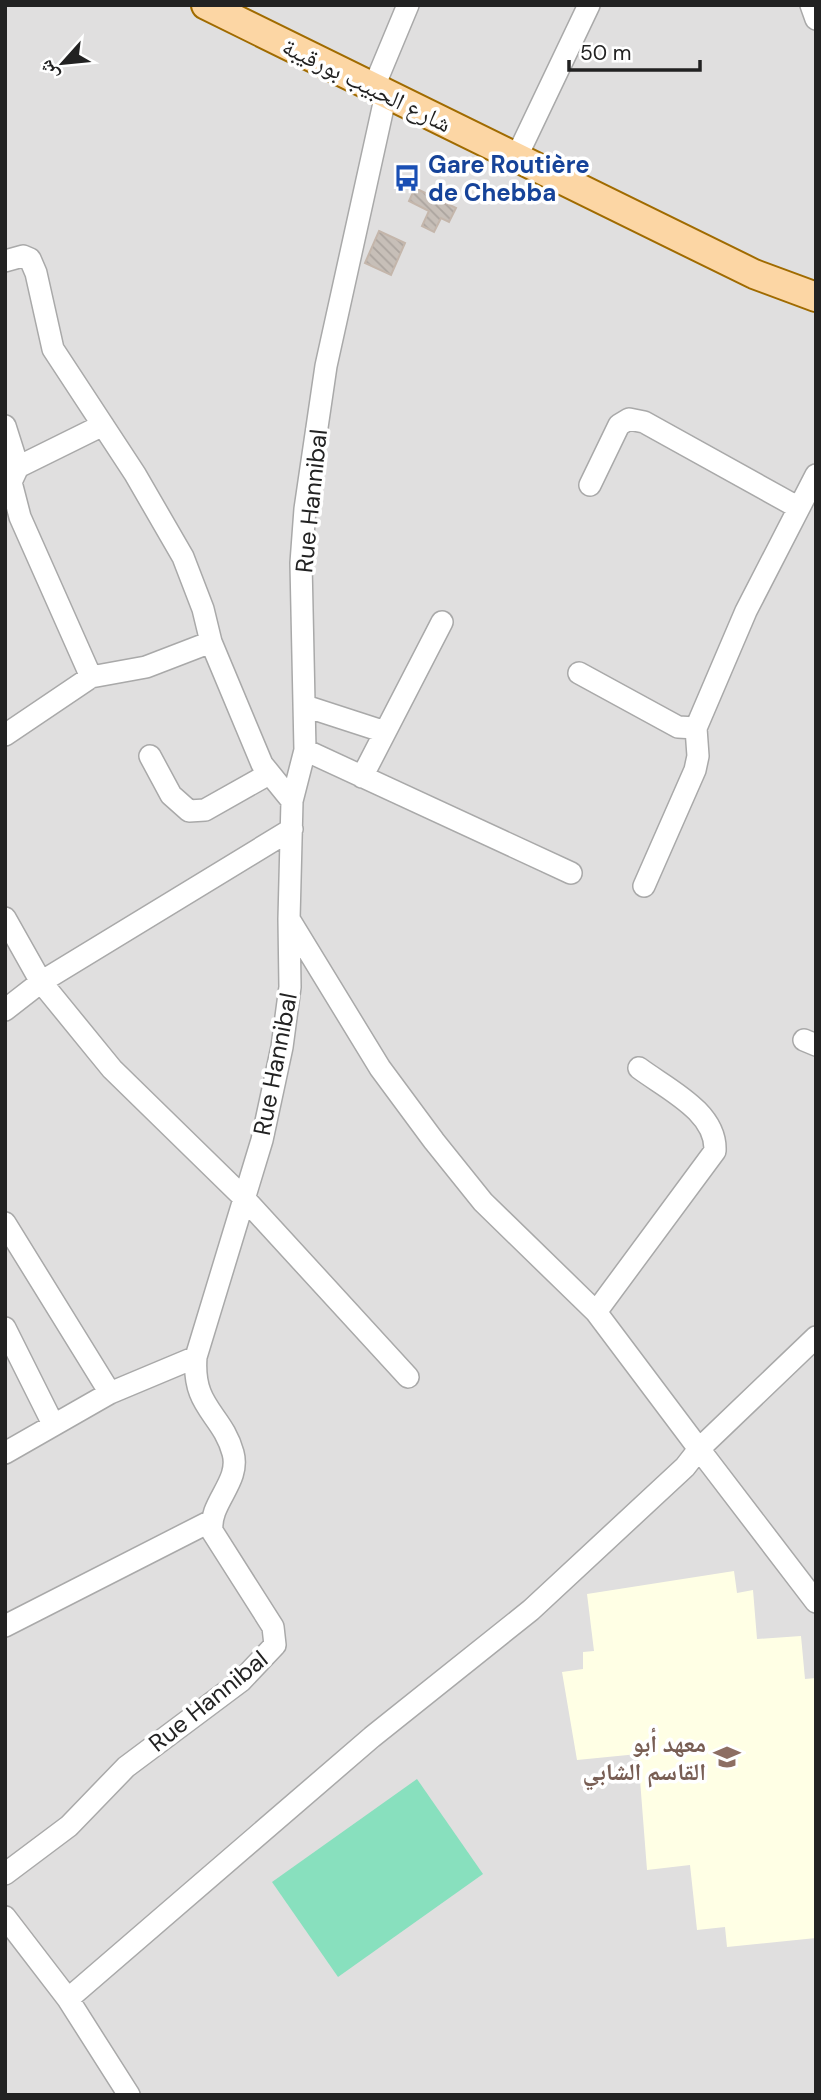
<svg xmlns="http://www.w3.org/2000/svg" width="821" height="2100" font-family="'DM Sans','Noto Naskh Arabic',sans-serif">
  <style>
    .residential { fill: #e0dfdf }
    .education { fill: #ffffe5 }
    .pitch { fill: #88e0be }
    .building { fill: url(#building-back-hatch); stroke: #c4b6ab; stroke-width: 2 }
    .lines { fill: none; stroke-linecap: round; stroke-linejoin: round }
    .minor-casing { stroke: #a9a9a9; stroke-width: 24 }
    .major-casing { stroke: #a06b00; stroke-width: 32 }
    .minor { stroke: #fff; stroke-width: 21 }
    .major { stroke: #fcd6a4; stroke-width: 28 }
    .labels { text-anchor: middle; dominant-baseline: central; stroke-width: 7; stroke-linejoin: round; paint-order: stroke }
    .street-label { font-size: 24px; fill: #222; stroke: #fff }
    .transit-label { font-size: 24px; font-weight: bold; fill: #164399; stroke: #fff; text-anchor: start }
    .education-label { font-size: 24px; font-weight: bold; fill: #785e54; stroke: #fff; text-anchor: end }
  </style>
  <defs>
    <pattern id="building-back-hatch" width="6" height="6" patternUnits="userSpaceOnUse" patternTransform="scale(1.75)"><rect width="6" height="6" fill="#c7bfb8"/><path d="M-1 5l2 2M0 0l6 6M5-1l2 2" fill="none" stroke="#aba49e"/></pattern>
  </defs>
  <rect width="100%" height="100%" fill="#f2efe9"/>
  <path class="residential" d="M5,5H816V2095H5Z"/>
  <path class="education" d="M734,1571L737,1593L753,1590L757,1639L801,1636L805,1679L816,1678V1938L727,1947L725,1927L697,1930L690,1865L647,1870L638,1754L577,1760L562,1672L583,1669V1652L594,1651L587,1594Z"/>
  <path class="pitch" d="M417,1779L483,1874L338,1977L272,1882Z"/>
  <path class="building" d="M415,188L456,208L449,222L441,218L434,232L422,226L429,211L409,201Z
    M379,231L405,243L391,275L365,263Z"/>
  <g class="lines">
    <defs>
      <path id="minor" d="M811,5L816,19
        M373,89L408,5
        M517,156L589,5
        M5,261L23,256L30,259L36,273L53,349L135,474L183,557L203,609L211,642L262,764L292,801
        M5,426L18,467L11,482L20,517L91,677
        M18,467L103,425
        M590,485L619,425L629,419L644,422L799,508
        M579,673L678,727L696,728
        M305,706L385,732
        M5,735L91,677L146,667L211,642
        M305,750L571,873
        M150,756L171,795L189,811L205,810L267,775
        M362,777L442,622
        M644,886L695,770L698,756L696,728L746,611L816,475
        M5,918L41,982L112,1069L243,1197L408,1377
        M289,919L380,1068L434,1141L483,1202L596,1312L699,1449L816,1337
        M5,1010L41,982L292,829
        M804,1040L816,1045
        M5,1223L110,1393
        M596,1312L715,1151C717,1112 667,1089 639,1068
        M5,1328L53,1424
        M5,1453L110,1393L196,1357
        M5,1626L211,1521
        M5,1874L69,1826L126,1767L241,1681L275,1645L273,1627L212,1531C209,1502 241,1482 233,1453C222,1413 192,1408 196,1357L262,1140L282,1047L290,987L289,919L292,801L305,750L301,563L305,509L326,366L386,94
        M5,1917L68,1999L129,2095
        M68,1999L372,1737L531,1610L685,1467L699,1449L816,1602"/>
      <path id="major" d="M206,5L754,274L816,297"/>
    </defs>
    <use href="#minor" class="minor-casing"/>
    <use href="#major" class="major-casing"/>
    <use href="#minor" class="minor"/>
    <use href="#major" class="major"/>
  </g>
  <defs>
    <symbol id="bus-bare" viewBox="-9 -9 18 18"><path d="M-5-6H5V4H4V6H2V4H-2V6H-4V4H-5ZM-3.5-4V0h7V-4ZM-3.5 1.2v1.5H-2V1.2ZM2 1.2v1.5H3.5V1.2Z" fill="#1a4fb4" stroke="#fff" stroke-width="2.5" paint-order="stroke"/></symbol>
    <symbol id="school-bare" viewBox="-9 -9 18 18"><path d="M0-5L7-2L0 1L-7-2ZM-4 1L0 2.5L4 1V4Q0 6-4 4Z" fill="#8d6e63" stroke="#fff" stroke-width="2.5" paint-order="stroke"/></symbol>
  </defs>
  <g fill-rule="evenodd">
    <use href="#bus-bare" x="388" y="159" width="38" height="38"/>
    <use href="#school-bare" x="708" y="1738" width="38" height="38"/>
  </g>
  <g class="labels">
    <g class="street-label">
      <text transform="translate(367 85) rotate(26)">شارع الحبيب بورقيبة</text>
      <text transform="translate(311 501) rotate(-84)">Rue Hannibal</text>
      <text transform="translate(275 1064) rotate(-79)">Rue Hannibal</text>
      <text transform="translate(208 1701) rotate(-39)">Rue Hannibal</text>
    </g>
    <g class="transit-label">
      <text x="428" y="164">Gare Routière<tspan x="428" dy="28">de Chebba</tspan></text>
    </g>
    <g class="education-label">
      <text x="706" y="1743">معهد أبو<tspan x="706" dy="28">القاسم الشابي</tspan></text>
    </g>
  </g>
  <rect width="821" height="2100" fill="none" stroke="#222222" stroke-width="14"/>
  <g transform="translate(63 63) rotate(243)" stroke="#ffffff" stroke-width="5" paint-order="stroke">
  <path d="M0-5L12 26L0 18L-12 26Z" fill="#222222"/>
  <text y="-10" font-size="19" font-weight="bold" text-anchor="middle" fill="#222222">ش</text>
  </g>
  <path d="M569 60v10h131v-10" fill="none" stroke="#222222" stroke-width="3.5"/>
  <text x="580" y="60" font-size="21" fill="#222222" stroke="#ffffff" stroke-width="5" paint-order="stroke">50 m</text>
</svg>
